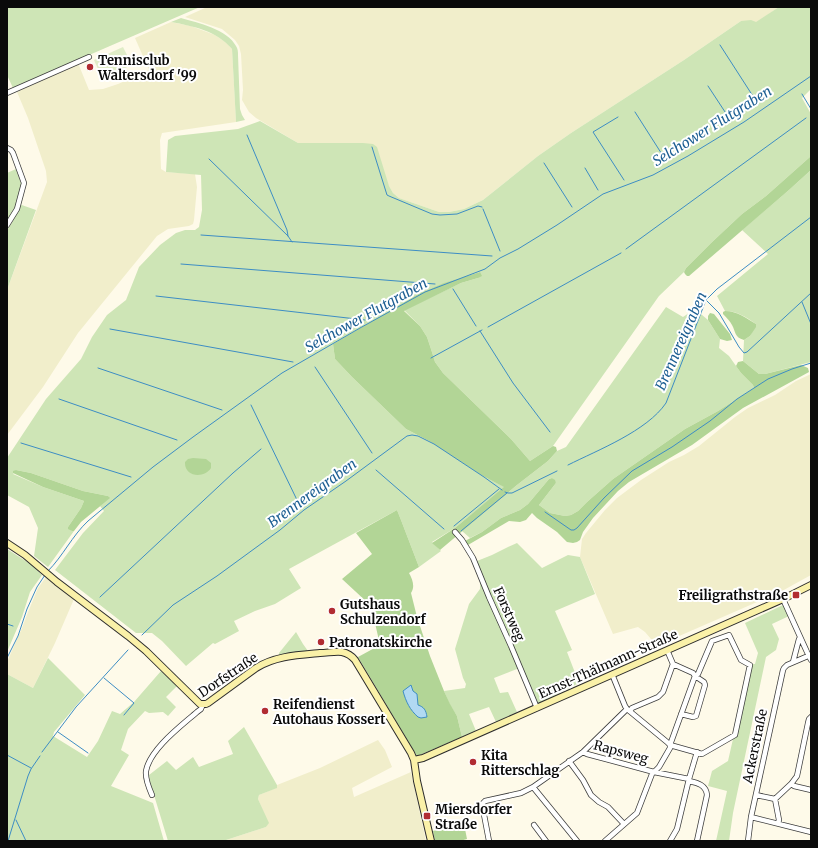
<svg xmlns="http://www.w3.org/2000/svg" width="818" height="848" font-family="Merriweather,serif">
  <style>
    .farmland { fill: #f1eecb }
    .green { fill: #cee5b6 }
    .forest { fill: #b2d596 }
    .pitch { fill: #e0edc7 }
    .water { fill: #b1d9f2; stroke: #3d8dc4 }
    .lines { fill: none; stroke-linecap: round; stroke-linejoin: round }
    .stream { stroke: #3d8dc4; stroke-width: 1 }
    .street-casing { stroke: #3d3d3d; stroke-width: 6 }
    .secondary-casing { stroke: #2c2c2c; stroke-width: 8 }
    .street { stroke: #fff; stroke-width: 4.5 }
    .secondary { stroke: #faf1a8; stroke-width: 6 }
    .poi-dot { fill: #b12c32; stroke: #fff; stroke-width: 1.5 }
    .labels { text-anchor: middle; dominant-baseline: central; stroke-width: 4; stroke-linejoin: round; paint-order: stroke }
    .poi-label { font-size: 13px; font-weight: bold; fill: #0a0a0a; stroke: #fff; text-anchor: start }
    .street-label { font-size: 13px; fill: #0a0a0a; stroke: #fff }
    .water-label { font-size: 14px; font-style: italic; fill: #1d5f93; stroke: #fff }
  </style>
  <rect width="100%" height="100%" fill="#fefae9"/>
  <path class="farmland" d="M207,7H779L756,23L741,21L684,60L571,133L538,156L483,200L464,209L449,212H439L399,198L393,193L363,143H298L256,118L249,112L242,100L243,90L241,54L239,46L235,40L222,29L185,17Z
    M171,22L191,26L215,35L227,43L232,49L236,122L162,133L160,140L161,169L166,172L195,174L197,187L194,220L193,224L189,226L168,229L157,236L78,333L43,387L7,435V290L47,182L46,171L28,118L17,92L78,63L89,90L103,89L118,84L134,77L149,70L135,38Z
    M811,374V575L782,591L654,647L651,639L645,632L638,627L613,634L580,557L582,539L586,533L605,510L617,498L641,480L669,462L684,455L699,446L735,417L748,408L775,395L796,381Z
    M46,577L74,599L55,643L33,688L7,674V662L22,628L28,612L38,588Z
    M378,740L385,750L392,767L352,788L354,797L411,772L426,841H223L266,827L268,823L258,799L259,795L276,788L277,785L320,768Z"/>
  <path class="green" d="M7,7H200L13,88L7,75Z
    M779,7H811V89L802,98L811,114V156L766,196L742,214L711,243L686,268L684,272L659,296L553,446L530,461L511,439L443,373L435,362L431,349L427,337L420,326L404,310L461,283L478,278L480,272L445,283L418,294L333,344L335,359L352,377L406,429L429,441L481,475L505,487L455,528L432,542L441,551L419,567L401,520L397,510L289,569L301,588L275,604L255,611L234,621L239,631L215,644L213,643L186,666L162,641L152,633H136L55,570L83,533L104,511L100,506L109,498L108,496L83,491L31,473L16,470L13,474L43,487L84,501L81,508L68,527L72,531H74L48,567L34,556L38,528L29,507L7,495V458L46,399L81,359L92,337L107,315L126,300L139,267L160,245L176,233L185,230H195L199,227L202,210L201,175L166,172L168,140L175,136L238,129L260,121L298,143H363L373,144L377,147L389,186L393,193L399,198L439,212H449L464,209L483,200L538,156L571,133L684,60L741,21L751,20L756,22Z
    M181,18C198,23 227,29 236,46C238,49 238,52 238,55L240,109L242,115L245,120L236,122L232,49C217,31 193,26 171,22Z
    M16,169L21,183V188L16,203L36,210L7,290V230L13,221L7,218V173Z
    M811,170V362L765,374H759L743,361L744,340L750,336L756,324C746,317 737,311 725,311L717,296L768,254L742,230L789,190Z
    M666,307L683,317L695,309L708,320L720,339L719,348L729,356L741,373L753,385L754,388L718,411L685,429L613,479L587,502L578,511L571,515L565,516L550,513L539,505L556,483L552,478L549,479L528,504L520,510L501,518L482,532L470,538L462,531L517,485L548,461L557,451L566,447Z
    M517,543L542,568L568,555L580,557L595,594L555,611L572,650L567,652L579,683L537,704L522,667L494,678L500,693L508,692L517,712L496,722L489,707L469,714L476,731L462,737L457,716L450,705L444,691L465,688L466,684L463,678L455,649L469,604L480,589V570L477,561L492,555L508,547Z
    M7,549L32,565L42,575L30,592L22,617L7,652Z
    M783,605L789,616L772,624L779,639L776,650L766,657L733,813L729,841H716L727,791L708,786L712,771L728,761L733,739L737,736L752,664H755L758,653L745,623Z
    M296,632L303,644L308,651L279,655V653Z
    M48,658L85,695L54,732L53,736L87,757L98,741L112,711L120,714L134,702L161,671L177,686L166,697L176,707L168,716L163,712L149,713L145,711L128,729L121,750L129,755L111,786L153,803L164,841H7V674L33,688Z
    M244,727L277,785V788L259,795L258,799L269,823L266,827L223,841H168L150,782L149,775L167,761L176,770L193,757L199,767L233,754L228,741Z"/>
  <path class="forest" d="M811,156V170L789,190L689,276H687L685,274L684,272L686,268L711,243L742,214L766,196Z
    M480,272L482,276L478,278L461,283L404,311L420,326L427,337L431,349L435,362L443,373L511,439L530,461L553,446L556,447L557,451L548,461L517,485L440,550L432,543L455,528L504,487L481,475L429,441L406,429L352,377L335,359L333,344L418,294L444,283Z
    M725,311C737,311 746,318 756,324V327L750,336L744,340C734,337 736,332 732,325C730,321 726,317 723,314V312Z
    M710,313L714,314L730,334L732,340L727,341L720,339L708,320V316Z
    M743,361L759,374H765L801,365L808,368L809,372L743,408L692,445L629,482L618,491L593,518L583,532L580,540L577,542L573,543L567,542L557,532L537,518L532,513L526,520L520,522L509,521L468,545L465,541L482,532L501,518L520,510L528,504L549,479L552,478L555,480L556,483L539,505L550,513L565,516L571,515L578,511L587,502L613,479L685,429L718,411L754,388L753,385L741,373L736,366L738,362Z
    M193,458L206,459L211,463V468C204,479 184,477 185,462L188,459Z
    M16,470L31,473L83,491L108,496L110,498L81,522L74,531H72L68,529V527L81,508L84,501L43,487L13,473V471Z
    M397,510L401,520L419,567L409,573C413,580 415,587 411,593L417,617L430,656L444,691L450,704L457,716L462,737L417,756L358,657L380,645L375,623L369,604L342,579L372,554L356,533Z
    M464,824L467,839L460,841H435L433,831Z"/>
  <path class="pitch" d="M123,47L132,65L102,78L94,60Z"/>
  <path class="water" d="M411,685L413,691L417,694L418,705C424,707 426,710 427,717L421,718L418,717C410,710 406,702 403,691Z"/>
  <g class="lines">
    <path class="stream" d="M720,45L758,104
      M708,86L731,121
      M802,94L811,109
      M635,112L665,159
      M618,117L593,132L624,180
      M247,135L287,230L288,236
      M372,147L387,195L389,196L432,214L440,215L457,214L478,206L482,207
      M209,159L288,236L292,242
      M544,163L572,207
      M585,168L598,190
      M483,209L500,251
      M201,235L492,256
      M626,249L806,118
      M181,264L435,284
      M453,289L476,326
      M156,296L365,320
      M707,301L719,313L739,347L744,353L747,352L811,293
      M802,302L811,324
      M488,327L621,253
      M110,329L293,362
      M480,331L513,383L550,432
      M431,358L482,330
      M315,367L372,453
      M98,368L222,410
      M59,399L177,440
      M251,405L298,502
      M21,443L131,477
      M568,465C598,450 647,431 666,403L706,300L717,289L811,217
      M376,470L444,529
      M505,492L508,493H512L557,471
      M545,512L571,530H574L577,528L604,498L632,471L672,447L710,421L737,399L768,379L792,369L811,363
      M454,526L499,489
      M461,531L507,493
      M48,571C63,556 72,536 88,521L153,467L193,437L282,373L360,328L425,292L485,269L500,258L518,249L557,225L603,194L653,175L688,156L744,122L811,76
      M100,597L233,473L261,449
      M7,624L13,626
      M142,635L173,605L217,576L280,530L304,510L346,481L407,436L412,435L418,436L434,444L484,477L502,490
      M7,658L18,636L27,609L37,587L45,575
      M104,678L134,703L124,715
      M58,732L88,753
      M42,752L76,707L128,650
      M7,755L31,768
      M16,820L26,841
      M8,841L28,776L31,769L40,756"/>
    <defs>
      <path id="street" d="M7,93L89,57
        M7,148L11,150L13,153L24,183L17,209L7,225
        M455,532L462,540L473,558L489,597L511,646L537,708
        M783,599L807,652L811,660
        M667,650L673,664L693,673L695,676L670,745L702,754L735,735L750,665L741,660L729,635L712,641L698,674L695,676L704,682L705,685L696,716L693,717L681,714
        M793,662L799,639L800,638
        M630,711L632,708L658,697L663,692L673,664
        M583,752L587,754L654,772L689,779L677,829L670,841
        M569,761L583,780L591,795L599,802L608,807L624,824
        M689,779L697,752
        M689,781C698,783 706,785 707,795L697,841
        M791,784L797,776L808,723L809,719L811,717
        M533,787L577,841
        M152,795C149,788 145,779 146,771C150,749 181,726 197,712L201,709L203,704
        M756,795L775,799L791,784L794,786L811,790
        M775,799L779,820L778,823
        M751,817L811,832
        M534,825L546,841
        M489,841L482,804L485,801L521,793L533,787L583,752L627,709
        M605,841L637,813L652,774L659,767L670,748V745L667,742L627,709L625,706L612,674
        M748,841L751,817L783,670L784,668L787,665L808,656"/>
      <path id="secondary" d="M7,543L25,555L57,582L128,636L146,651L200,704H206L208,703L256,668C275,656 298,655 320,653C327,653 335,651 342,652C347,653 351,655 355,660L411,753L414,760L417,781L431,841
        M414,760L423,758L783,599L811,585"/>
    </defs>
    <use href="#street" class="street-casing"/>
    <use href="#secondary" class="secondary-casing"/>
    <use href="#street" class="street"/>
    <use href="#secondary" class="secondary"/>
  </g>
  <g class="poi-dot">
    <circle cx="90" cy="67" r="4"/>
    <rect x="792" y="591" width="8" height="8" rx="2"/>
    <circle cx="332" cy="611" r="4"/>
    <circle cx="321" cy="642" r="4"/>
    <circle cx="265" cy="711" r="4"/>
    <circle cx="473" cy="762" r="4"/>
    <rect x="423" y="812" width="8" height="8" rx="2"/>
  </g>
  <g class="labels">
    <g class="poi-label">
      <text x="98" y="60">Tennisclub<tspan x="98" dy="15">Waltersdorf '99</tspan></text>
      <text x="788" y="595" text-anchor="end">Freiligrathstraße</text>
      <text x="340" y="604">Gutshaus<tspan x="340" dy="15">Schulzendorf</tspan></text>
      <text x="329" y="642">Patronatskirche</text>
      <text x="273" y="704">Reifendienst<tspan x="273" dy="15">Autohaus Kossert</tspan></text>
      <text x="481" y="755">Kita<tspan x="481" dy="15">Ritterschlag</tspan></text>
      <text x="435" y="809">Miersdorfer<tspan x="435" dy="15">Straße</tspan></text>
    </g>
    <g class="street-label">
      <text transform="translate(509 614) rotate(66)">Forstweg</text>
      <text transform="translate(608 664) rotate(-24)">Ernst-Thälmann-Straße</text>
      <text transform="translate(228 675) rotate(-34)">Dorfstraße</text>
      <text transform="translate(755 746) rotate(-78)">Ackerstraße</text>
      <text transform="translate(621 752) rotate(15)">Rapsweg</text>
    </g>
    <g class="water-label">
      <text transform="translate(712 126) rotate(-32)">Selchower Flutgraben</text>
      <text transform="translate(366 315) rotate(-29)">Selchower Flutgraben</text>
      <text transform="translate(681 341) rotate(-66)">Brennereigraben</text>
      <text transform="translate(312 493) rotate(-36)">Brennereigraben</text>
    </g>
  </g>
  <rect width="818" height="848" fill="none" stroke="#0a0a0a" stroke-width="16"/>
</svg>
